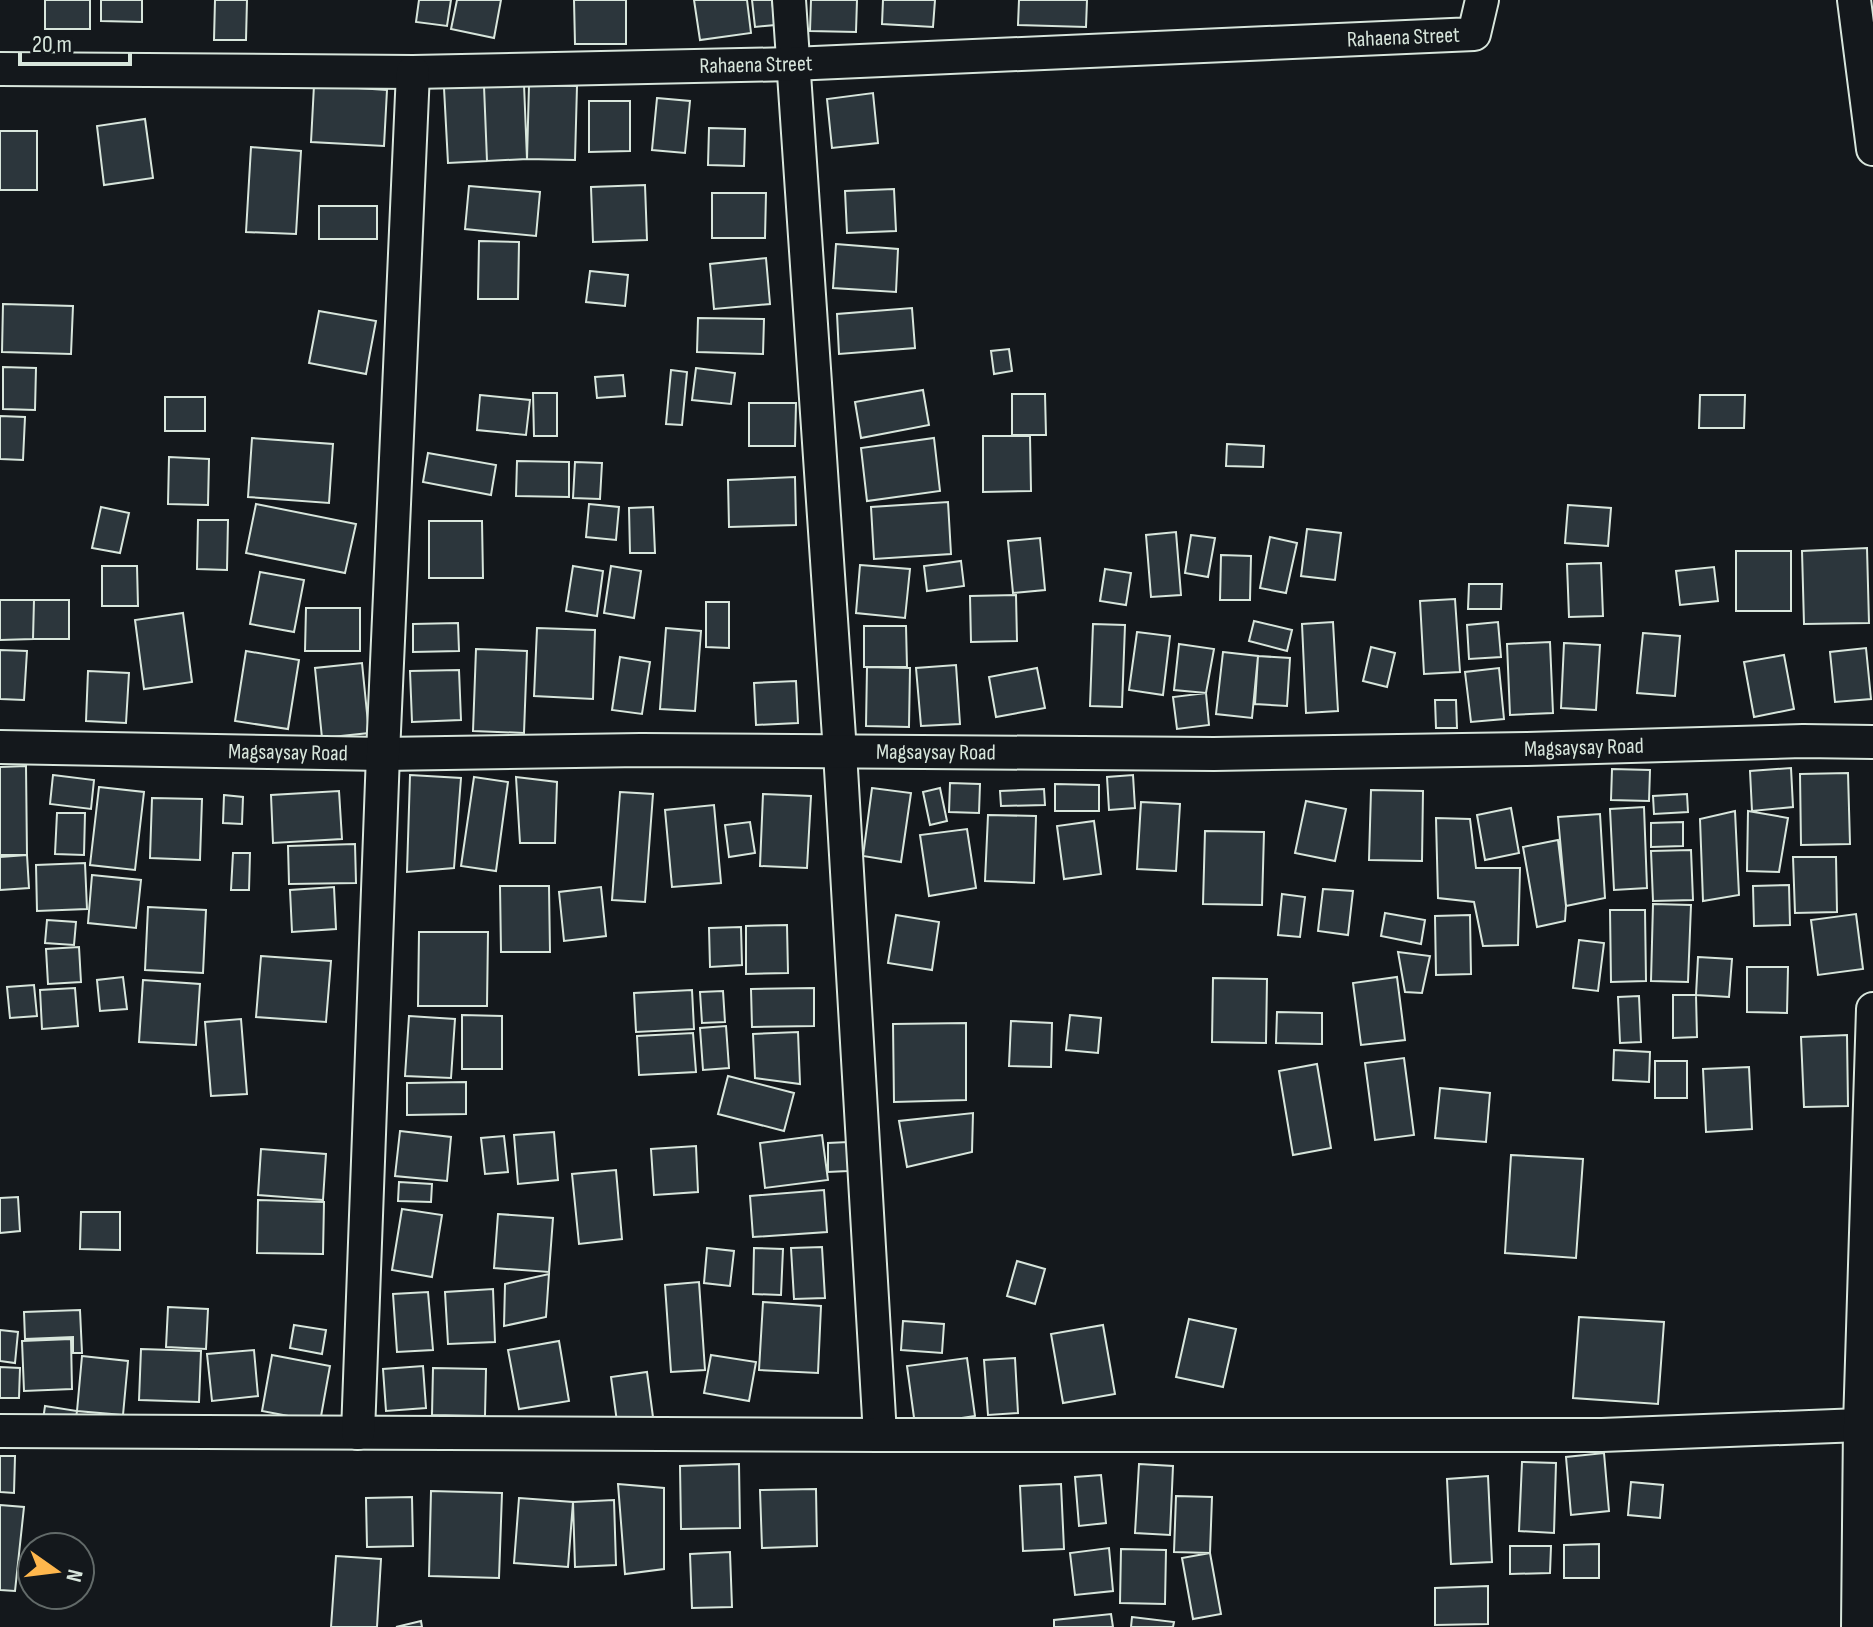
<svg xmlns="http://www.w3.org/2000/svg" width="1873" height="1627" font-family="'Sofia Sans Condensed',sans-serif">
  <style>
    .building { fill: #2c363c; stroke: #d8e6dc; stroke-width: 2 }
    .lines { fill: none; stroke-linecap: round; stroke-linejoin: round }
    .minor-casing { stroke: #d8e6dc; stroke-width: 36 }
    .minor { stroke: #14181c; stroke-width: 32 }
    .labels { text-anchor: middle; dominant-baseline: central; stroke-width: 6; stroke-linejoin: round; paint-order: stroke }
    .street-label { font-size: 22px; fill: #d8e6dc; stroke: #14181c }
  </style>
  <rect width="100%" height="100%" fill="#14181c"/>
  <path class="building" d="M45,0H90V29H45Z
    M101,0H142V22L101,21Z
    M215,0H247L246,40H214Z
    M419,0H451L447,26L416,22Z
    M457,0H501L494,38L451,29Z
    M574,0H626V44H575Z
    M694,0H747L751,33L700,40Z
    M752,0H772L775,25L755,27Z
    M811,0H857L856,32L810,31Z
    M883,0H935L933,27L882,24Z
    M1019,0H1087L1086,27L1018,25Z
    M524,84L527,159L487,161L484,86Z
    M314,85L387,90L384,146L311,142Z
    M529,85L577,86L575,160L527,159Z
    M484,86L487,161L448,163L444,88Z
    M873,93L878,143L832,148L827,99Z
    M657,98L690,101L685,153L652,150Z
    M589,101H630V151L589,152Z
    M145,119L153,178L104,185L97,126Z
    M709,128L745,129L744,166L708,165Z
    M0,131H37V190H0Z
    M251,147L301,151L296,234L246,232Z
    M645,185L647,240L593,242L591,187Z
    M469,186L540,192L536,236L465,229Z
    M894,189L896,231L847,233L845,191Z
    M712,193H766L765,238H712Z
    M319,206H377V239H319Z
    M479,241L519,242L518,299H478Z
    M836,244L898,249L896,292L833,288Z
    M766,258L770,304L714,309L710,264Z
    M590,271L628,275L625,306L586,302Z
    M3,304L73,306L71,354L2,352Z
    M912,308L915,348L839,354L837,314Z
    M319,311L376,321L366,374L309,363Z
    M698,318L764,319L763,354L697,352Z
    M1009,349L1012,371L994,374L991,351Z
    M3,367L36,368L35,410L3,409Z
    M696,368L735,373L731,404L692,400Z
    M671,370L687,372L682,425L666,424Z
    M623,375L625,396L597,398L595,377Z
    M923,390L929,425L861,438L855,402Z
    M533,393H557V436H534Z
    M1012,394H1045L1046,435H1012Z
    M480,395L530,400L526,435L477,430Z
    M1700,395H1745L1744,428H1699Z
    M165,397H205V431H165Z
    M749,403H796L795,446H749Z
    M0,416L25,417L23,460L0,459Z
    M983,436H1030L1031,491L983,492Z
    M252,438L333,444L329,503L248,497Z
    M934,438L940,491L867,501L861,448Z
    M1227,444L1264,446L1263,467L1226,466Z
    M428,453L496,465L491,495L423,482Z
    M169,457L209,459L208,505L168,504Z
    M517,461L569,462V497L516,496Z
    M575,462L602,463L600,499L573,498Z
    M795,477L796,525L729,527L728,480Z
    M948,502L951,554L874,559L871,507Z
    M256,504L356,524L345,573L246,553Z
    M589,504L619,507L616,540L586,537Z
    M1568,505L1611,508L1608,546L1565,543Z
    M101,507L129,513L120,553L92,548Z
    M653,507L655,553H630L629,508Z
    M198,520H228L227,570L197,569Z
    M429,521H482L483,578H429Z
    M1307,529L1341,533L1335,580L1301,576Z
    M1176,532L1181,595L1151,597L1146,535Z
    M1191,535L1215,538L1208,577L1185,573Z
    M1270,537L1297,543L1286,593L1260,588Z
    M1040,538L1045,590L1013,593L1008,541Z
    M1867,548L1869,623L1804,624L1802,551Z
    M1736,551H1791V611H1736Z
    M1221,555L1251,556L1250,600H1220Z
    M961,561L964,586L927,591L924,566Z
    M1601,563L1603,616L1569,617L1567,564Z
    M860,565L910,569L905,618L856,613Z
    M102,566H137L138,606H102Z
    M573,566L603,571L597,616L566,611Z
    M611,566L641,571L634,618L604,613Z
    M1714,567L1718,601L1680,605L1676,571Z
    M1105,569L1131,573L1126,605L1100,601Z
    M260,572L304,580L294,632L250,624Z
    M1469,584H1502L1501,609H1468Z
    M1016,595L1017,641L971,642L970,596Z
    M1455,599L1460,672L1424,674L1420,601Z
    M0,600H34L33,639L0,640Z
    M34,600H69V639H33Z
    M706,602H729V648L706,647Z
    M306,608H360V651H305Z
    M183,613L192,682L144,689L135,620Z
    M1254,621L1292,630L1287,651L1249,641Z
    M1333,622L1338,711L1306,713L1302,624Z
    M1498,622L1501,657L1469,659L1467,625Z
    M458,623L459,651L413,652V624Z
    M1093,624L1125,625L1122,707L1090,706Z
    M864,626H906L907,667H864Z
    M537,628L595,630L593,699L534,696Z
    M666,628L701,631L695,711L660,709Z
    M1137,632L1170,636L1163,695L1129,690Z
    M1643,633L1680,636L1675,696L1637,693Z
    M1550,642L1553,713L1510,715L1507,644Z
    M1564,643L1600,645L1596,710L1561,708Z
    M1179,644L1214,649L1206,693L1174,690Z
    M1371,647L1395,653L1387,687L1363,681Z
    M1866,648L1871,699L1835,702L1830,652Z
    M476,649L527,651L524,733L473,731Z
    M0,650L27,651L24,700L0,699Z
    M246,651L299,660L288,729L235,721Z
    M1223,652L1258,656L1252,718L1216,714Z
    M1784,655L1794,709L1754,717L1744,662Z
    M1258,656L1290,658L1287,706L1255,704Z
    M620,657L650,662L642,714L612,710Z
    M362,663L369,733L322,738L315,668Z
    M956,665L960,724L921,726L916,668Z
    M867,667L910,668L909,727L866,726Z
    M1037,668L1045,708L996,717L989,677Z
    M1499,668L1504,719L1471,722L1465,672Z
    M459,670L461,720L412,722L410,671Z
    M88,671L129,673L126,723L86,721Z
    M796,681L798,723L756,725L754,683Z
    M1206,693L1209,725L1177,729L1173,697Z
    M1435,700H1456L1457,728H1436Z
    M26,766L27,855H0V767Z
    M1791,768L1793,807L1752,811L1750,771Z
    M1612,769L1650,770L1649,801L1611,800Z
    M1848,773L1850,844L1801,845L1800,774Z
    M53,775L94,780L91,809L50,804Z
    M410,775L461,778L454,868L407,872Z
    M1133,775L1135,808L1109,810L1107,777Z
    M474,777L508,782L496,871L461,866Z
    M516,777L557,782L555,843H520Z
    M950,783L980,784L979,813L949,812Z
    M1055,784L1099,785V811H1055Z
    M99,787L144,792L135,870L90,865Z
    M872,788L911,793L901,862L863,856Z
    M940,788L947,821L930,825L923,792Z
    M1044,789L1045,805L1001,806L1000,791Z
    M1371,790L1423,791L1422,861L1369,860Z
    M339,791L342,839L273,843L271,795Z
    M620,792L653,794L645,902L612,900Z
    M763,794L811,796L807,868L760,866Z
    M1687,794L1688,812L1654,814L1653,796Z
    M224,795L243,797L242,824L223,823Z
    M152,798L202,799L200,860L150,858Z
    M1306,801L1346,809L1335,861L1295,853Z
    M1141,802L1180,804L1176,871L1137,869Z
    M714,805L721,883L672,887L665,810Z
    M1644,807L1647,888L1614,890L1610,809Z
    M1511,808L1519,853L1485,860L1477,815Z
    M1735,811L1739,895L1703,901L1700,819Z
    M1748,811L1788,818L1779,872L1747,871Z
    M57,813H85L84,855L55,854Z
    M1600,814L1605,898L1566,906L1558,817Z
    M988,815L1036,816L1034,883L985,881Z
    M1436,818L1470,819L1476,868H1520L1518,945L1483,946L1474,902L1438,898Z
    M1094,821L1101,874L1064,879L1057,826Z
    M750,822L755,853L729,857L725,825Z
    M1683,822V846L1651,847V823Z
    M967,829L976,888L929,896L920,835Z
    M1205,831L1264,832L1262,905L1203,904Z
    M1558,840L1566,906L1565,921L1537,927L1523,847Z
    M355,844L356,883L289,884L288,846Z
    M1691,850L1693,900L1653,901L1651,851Z
    M233,853H250L249,890H231Z
    M27,855L29,888L0,890V857Z
    M1793,857H1836L1837,912L1795,913Z
    M85,863L87,909L37,911L36,865Z
    M92,875L141,880L136,928L88,923Z
    M1789,885L1790,925L1754,926L1753,886Z
    M500,886H549L550,952H501Z
    M334,887L336,929L292,932L290,890Z
    M601,887L606,936L564,941L559,892Z
    M1323,889L1353,891L1348,935L1318,931Z
    M1282,894L1305,897L1300,937L1278,935Z
    M1653,904L1691,905L1688,982L1651,981Z
    M148,907L206,910L203,973L145,970Z
    M1610,910H1645L1646,981L1611,982Z
    M1385,913L1425,920L1421,944L1381,936Z
    M1856,914L1863,969L1818,975L1811,920Z
    M896,915L939,922L932,970L888,963Z
    M1470,915L1471,974L1436,975L1435,916Z
    M47,920L76,922L74,945L45,943Z
    M787,925L788,973L746,974V926Z
    M741,927L742,965L710,967L709,928Z
    M419,932H488L487,1006H418Z
    M1579,940L1604,943L1598,991L1573,988Z
    M79,947L81,982L48,984L46,949Z
    M1398,952L1430,956L1422,993L1405,992Z
    M261,956L331,961L326,1022L256,1017Z
    M1698,957L1732,959L1729,997L1696,995Z
    M1747,967H1788L1787,1013L1747,1012Z
    M123,977L127,1009L100,1011L97,980Z
    M1397,977L1405,1040L1361,1045L1353,983Z
    M1213,978L1267,979L1266,1043L1212,1042Z
    M143,980L200,984L196,1045L139,1042Z
    M34,985L37,1016L10,1018L7,987Z
    M75,988L78,1026L42,1029L40,990Z
    M814,988V1026L752,1027L751,989Z
    M692,990L694,1029L636,1032L634,993Z
    M723,991L725,1022L702,1023L700,992Z
    M1673,995H1696L1697,1037L1673,1038Z
    M1639,996L1641,1042L1620,1043L1618,997Z
    M1277,1012L1322,1013V1044L1276,1043Z
    M462,1015L502,1016V1069H462Z
    M1070,1015L1101,1018L1098,1053L1066,1050Z
    M409,1016L455,1019L451,1078L405,1076Z
    M241,1019L247,1094L211,1096L205,1022Z
    M1011,1021L1052,1023L1051,1067L1009,1066Z
    M966,1023V1100L894,1102L893,1024Z
    M726,1026L729,1068L703,1070L700,1028Z
    M798,1032L800,1084L755,1078L753,1034Z
    M693,1033L696,1072L639,1075L637,1036Z
    M1847,1035L1848,1106L1804,1107L1801,1037Z
    M1614,1050L1650,1052L1649,1082L1613,1080Z
    M1404,1058L1414,1135L1375,1140L1365,1063Z
    M1655,1061H1687V1098H1655Z
    M1317,1064L1331,1148L1293,1155L1279,1071Z
    M1749,1067L1752,1129L1706,1132L1703,1069Z
    M728,1076L794,1093L784,1131L718,1114Z
    M466,1082V1114L407,1115V1083Z
    M1440,1088L1490,1093L1486,1142L1435,1138Z
    M973,1113L972,1152L907,1167L899,1121Z
    M400,1131L451,1137L447,1181L395,1176Z
    M554,1132L558,1180L518,1184L514,1135Z
    M822,1135L828,1180L765,1188L760,1143Z
    M504,1136L508,1172L485,1174L481,1138Z
    M848,1142V1171L828,1172V1143Z
    M696,1146L698,1192L654,1195L651,1149Z
    M261,1149L326,1154L323,1200L258,1195Z
    M1511,1155L1583,1159L1576,1258L1505,1253Z
    M616,1170L622,1239L579,1244L572,1174Z
    M399,1182L432,1184L431,1202L398,1201Z
    M824,1190L827,1232L753,1237L750,1196Z
    M18,1197L20,1231L0,1233V1198Z
    M258,1200L324,1202L323,1254L257,1253Z
    M402,1209L442,1215L432,1277L392,1270Z
    M81,1212H120V1250L80,1249Z
    M498,1214L553,1218L549,1272L494,1268Z
    M822,1247L825,1298L794,1299L791,1248Z
    M707,1248L734,1251L730,1286L704,1283Z
    M754,1248L783,1249L781,1295L753,1294Z
    M1017,1261L1045,1269L1035,1304L1007,1296Z
    M549,1274L546,1317L504,1326L505,1284Z
    M699,1282L705,1370L671,1372L665,1285Z
    M493,1289L495,1342L448,1344L445,1292Z
    M428,1292L433,1350L397,1352L393,1294Z
    M763,1302L821,1306L818,1373L759,1370Z
    M168,1307L208,1309L206,1349L166,1347Z
    M80,1310L82,1353H73V1337L25,1339L24,1312Z
    M1579,1317L1664,1322L1658,1404L1573,1398Z
    M1189,1319L1236,1329L1223,1387L1176,1377Z
    M903,1321L944,1324L942,1353L901,1350Z
    M294,1325L326,1330L322,1354L290,1348Z
    M1103,1325L1115,1394L1063,1403L1051,1334Z
    M0,1330L18,1332L15,1363L0,1361Z
    M71,1339L72,1389L24,1391L22,1341Z
    M559,1341L569,1401L519,1409L508,1350Z
    M141,1349L201,1351L199,1402L139,1400Z
    M254,1350L258,1396L212,1401L207,1354Z
    M272,1355L330,1366L320,1422L262,1411Z
    M711,1355L756,1362L749,1401L704,1393Z
    M82,1356L128,1361L123,1415L77,1411Z
    M967,1358L975,1416L915,1425L907,1366Z
    M1015,1358L1018,1413L988,1415L984,1360Z
    M423,1366L426,1408L386,1411L383,1369Z
    M0,1367L20,1368L19,1398H0Z
    M433,1368L486,1369L485,1416L432,1415Z
    M647,1372L653,1417L617,1422L611,1377Z
    M45,1406L77,1411L75,1425L43,1420Z
    M1604,1453L1609,1511L1571,1515L1566,1457Z
    M0,1456H15L14,1493L0,1492Z
    M1522,1462L1556,1463L1554,1533L1519,1531Z
    M739,1464L740,1528L681,1529L680,1466Z
    M1139,1464L1173,1466L1170,1535L1135,1533Z
    M1101,1475L1106,1523L1079,1526L1075,1477Z
    M1488,1476L1492,1562L1451,1564L1447,1479Z
    M1631,1482L1663,1485L1660,1518L1628,1515Z
    M618,1484L664,1488V1569L625,1574Z
    M1061,1484L1064,1549L1023,1551L1020,1486Z
    M816,1489L817,1546L762,1548L760,1490Z
    M431,1491L502,1493L499,1578L429,1576Z
    M1176,1496L1212,1497L1210,1553L1174,1552Z
    M412,1497L413,1546L367,1547L366,1498Z
    M519,1498L573,1502L568,1567L514,1563Z
    M614,1500L616,1565L575,1567L573,1502Z
    M0,1505L24,1507L15,1591L0,1590Z
    M1599,1544V1578H1564V1545Z
    M1510,1546H1551L1550,1573L1510,1574Z
    M1109,1548L1113,1591L1075,1595L1070,1553Z
    M1121,1549L1166,1550L1165,1604L1120,1603Z
    M730,1552L732,1607L692,1608L690,1554Z
    M1210,1553L1221,1614L1193,1619L1182,1558Z
    M336,1556L381,1559L377,1627H331Z
    M1488,1586V1624L1435,1625V1588Z
    M1111,1614L1113,1627H1054V1620Z
    M1132,1617L1174,1622L1173,1627H1131Z
    M421,1621L422,1627H396Z"/>
  <g class="lines">
    <defs>
      <g id="minor">
        <path d="M789,0L840,752L880,1435"/>
        <path d="M1854,0L1873,149"/>
        <path id="s1" d="M0,69L413,72L792,64L1474,34L1482,0"/>
        <path id="s2" d="M0,747L383,754L641,750L1214,754L1527,749L1803,741L1873,742"/>
        <path d="M0,1431L880,1435H1602L1860,1425"/>
        <path d="M358,1433L383,754L413,72"/>
        <path d="M1858,1627L1860,1425L1873,1009"/>
      </g>
    </defs>
    <use href="#minor" class="minor-casing"/>
    <use href="#minor" class="minor"/>
  </g>
  <g class="labels">
    <g class="street-label">
      <text stroke="none"><textPath href="#s1" startOffset="1404">Rahaena Street</textPath></text>
      <text stroke="none"><textPath href="#s1" startOffset="756">Rahaena Street</textPath></text>
      <text stroke="none"><textPath href="#s2" startOffset="1584">Magsaysay Road</textPath></text>
      <text stroke="none"><textPath href="#s2" startOffset="288">Magsaysay Road</textPath></text>
      <text stroke="none"><textPath href="#s2" startOffset="936">Magsaysay Road</textPath></text>
    </g>
  </g>
  <g transform="translate(56 1571) rotate(104)"><circle r="38" fill="#14181c" stroke="#626a69" stroke-width="2"/>
  <path d="M0-6L14 30L0 20L-14 30Z" fill="#ffb74d"/>
  <text y="-12" font-size="22" font-weight="bold" text-anchor="middle" fill="#d8e6dc">N</text>
  </g>
  <path d="M20 52v12h110v-12" fill="none" stroke="#d8e6dc" stroke-width="4"/>
  <text x="32" y="52" font-size="24" fill="#d8e6dc" stroke="#14181c" stroke-width="6" paint-order="stroke">20 m</text>
</svg>
